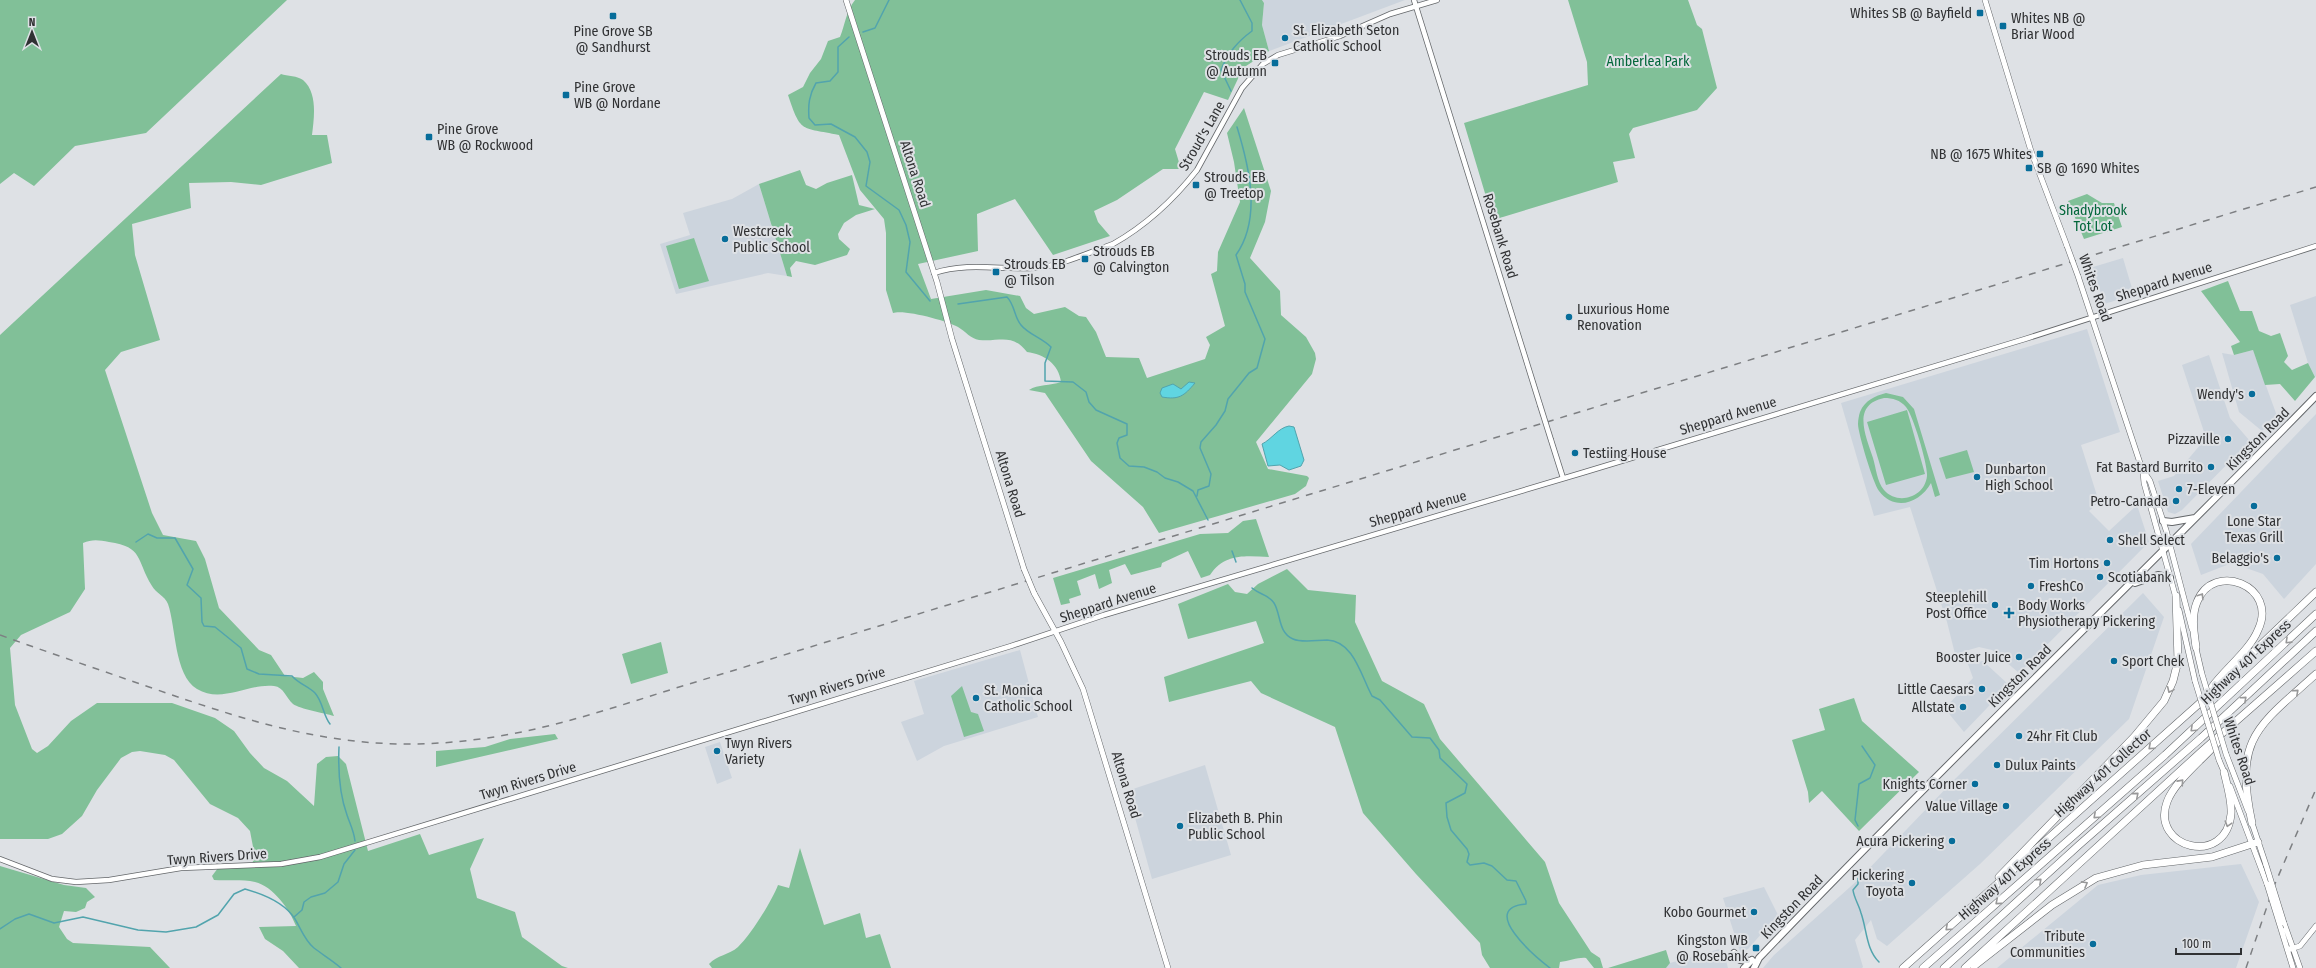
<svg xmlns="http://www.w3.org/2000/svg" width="2316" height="968" font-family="'Fira Sans Condensed',sans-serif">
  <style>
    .built { fill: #ccd4dd }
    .green { fill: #81c098; fill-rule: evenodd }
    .water { fill: #60d5e1; stroke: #52a4ad }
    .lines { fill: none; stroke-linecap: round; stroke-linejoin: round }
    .stream { stroke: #52a4ad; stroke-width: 1.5 }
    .tertiary-casing { stroke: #64676a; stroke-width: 6 }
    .secondary-casing { stroke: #64676a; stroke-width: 6 }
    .primary-casing { stroke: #64676a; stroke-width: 8 }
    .motorway-casing { stroke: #64676a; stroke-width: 8 }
    .tertiary { stroke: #fff; stroke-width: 4.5 }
    .secondary { stroke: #fff; stroke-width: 5 }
    .primary { stroke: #fff; stroke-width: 6 }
    .motorway { stroke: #fff; stroke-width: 7 }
    .rail { stroke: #7d7f82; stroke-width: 1.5; stroke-dasharray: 7 7; stroke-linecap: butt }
    .tertiary-bridge-casing { stroke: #64676a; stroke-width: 6; stroke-linecap: butt }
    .secondary-bridge-casing { stroke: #64676a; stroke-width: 6; stroke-linecap: butt }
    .tertiary-bridge { stroke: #fff; stroke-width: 4.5 }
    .secondary-bridge { stroke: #fff; stroke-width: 5 }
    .oneway { stroke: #989899 }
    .poi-dot { fill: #076d9a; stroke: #dee1e5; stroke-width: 1.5 }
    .labels { text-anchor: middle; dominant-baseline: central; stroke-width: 4; stroke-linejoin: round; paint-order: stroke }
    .poi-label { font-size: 14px; fill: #303133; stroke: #dee1e5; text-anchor: start }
    .park-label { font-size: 14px; fill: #03673b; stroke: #dee1e5 }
    .street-label { font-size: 14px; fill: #303133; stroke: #dee1e5 }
  </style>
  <rect width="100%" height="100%" fill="#dee1e5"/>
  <path class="built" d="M1262,0H1405L1269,51L1262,25L1264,3Z
    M759,184L787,276L768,273L676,294L660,244L690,235L683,213L732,199Z
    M2123,258L2134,295L2104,304L2093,267Z
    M2316,296V376L2315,377L2308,363L2290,305Z
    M2087,329L2120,432L2081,445L2099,502L2089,511L2109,531L2137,505L2149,542L2019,673L1992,650L1979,647L1955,654L1947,622L1910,507L1874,516L1841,403Z
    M2253,350L2277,416L2262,431L2239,412L2222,353L2234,355Z
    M2209,355L2230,418L2250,441L2182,510L2175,514L2168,512L2158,481L2174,476L2206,438L2182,365Z
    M2316,414V564L2284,599L2263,574L2232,563L2201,575L2191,544Z
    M2143,593L2164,617L2129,719L1980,864L1887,946L1877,939L1871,920L1855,940L1863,967L1862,968H1763L1774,955L1859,879L1955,779Z
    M1020,650L1038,717L944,746L917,761L901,722L924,714L914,681Z
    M1983,661L2009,685L1964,732L1946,710L1947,706L1973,678L1968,664Z
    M720,742L732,778L717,784L705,747Z
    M1205,765L1231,855L1152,879L1129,796L1130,790Z
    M2241,864L2259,902L2236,968H1997L2098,885L2141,875Z
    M1764,887L1778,915L1748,949L1740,952L1723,898Z
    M1723,948L1728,968H1666L1670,963Z"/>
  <path class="green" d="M0,0H287L146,133L75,146L34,186L14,173L0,184Z
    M855,0H1262L1264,3L1262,25L1269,51L1243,68L1228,100L1204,92L1175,149L1181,169H1163L1117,200L1094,211L1098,222L1110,236L1053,255L1015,199L977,214L978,251L918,264L931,299L986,290L1020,296L1026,308L1034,314L1065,307L1079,316L1086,317L1096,332L1106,357L1139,358L1147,378L1205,359L1210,345L1206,337L1225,326L1211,274L1217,271L1218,252L1240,202L1234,162L1227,133L1244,108L1271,191L1265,222L1250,258L1280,291L1281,315L1306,337L1315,353L1316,359L1312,374L1256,442L1268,469L1307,476L1309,478L1306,486L1295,494L1159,533L1143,507L1091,461L1045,393L1029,390C1038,384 1050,386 1061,382C1059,364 1044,354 1027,352C1012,333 1000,342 979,340C971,339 965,331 958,327C948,321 904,309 893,313L886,290V233L884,219L860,190L839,135C801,127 801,134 788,95L803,87L810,73L821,59L828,41L840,37C845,25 846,11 855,0Z
    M1568,0H1688L1697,25L1702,29L1717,88L1697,110L1633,128L1629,134L1635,158L1613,162L1618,182L1493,220L1464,123L1588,85L1587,62Z
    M281,74C287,76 298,76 303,80C318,93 314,118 312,135H327L332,163L261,185L231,182L189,183L191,208L132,224L135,255L160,340L121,352L105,370L152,513L163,535L196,541L205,559L219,608L259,650L271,655L285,676L303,678L314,672L323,682V689L334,716C324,713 300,709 293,704C286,698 284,687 274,686C248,683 222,704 197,689C174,675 176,627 168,604C165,596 156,593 152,586C136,560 144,547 109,542C99,540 92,539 83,543L85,589L70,612L21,635L10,648L15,705L32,749L37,753L48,746L71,721L97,703H172L215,718L234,731L250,753L264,768L287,781L314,806L317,764L326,757L338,756L346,764L368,851L420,834L429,855L484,838L470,869L477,898L515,912L522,937L562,966L568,968H299L283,951L265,939L259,927L296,926C290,910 273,886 255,882C242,879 227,881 214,880L212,876L218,868H252L254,852L250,831L238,818L210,804L174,760L165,755L140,751L132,752L121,758L97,790L82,816L62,834L48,839H0V335Z
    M800,170L806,185L816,189L827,183L852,175L859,205L875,209L856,215L844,223L838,234L839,239L850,249L847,255L815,265L796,261L790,268L792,277L787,276L759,184Z
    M2087,194L2102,203H2114L2122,227L2084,239L2068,201Z
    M694,238L709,281L679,289L666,246Z
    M2228,281L2240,311H2252L2259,331L2271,336L2280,333L2288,356L2284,362L2292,370L2308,363L2315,377L2295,401L2280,384L2265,385L2253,350L2234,355L2231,346L2240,342L2201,291Z
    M1886,393L1903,397L1914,409L1940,495L1935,497L1931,483C1920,503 1895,512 1879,491C1873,483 1858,433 1858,424C1858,420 1859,415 1860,412C1865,400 1875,396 1886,393ZM1884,398C1893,398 1900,400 1906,407C1913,415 1928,465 1927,476C1925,497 1898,506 1884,490C1877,482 1876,468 1873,458C1866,436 1851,405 1884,398Z
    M1907,410L1925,474L1886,485L1867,422Z
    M1967,450L1974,472L1946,479L1939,458Z
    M1256,519L1269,557C1245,556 1225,553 1210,575L1201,578L1188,551L1162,563L1161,567L1131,575L1125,564L1109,570L1112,583L1099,589L1095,574L1077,581L1081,595L1069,599L1070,603L1061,605L1053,578L1200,534L1228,533L1243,521Z
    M1287,569L1308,590L1356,595L1355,622L1382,681L1424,704L1440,739L1545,862L1559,903L1591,952L1600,958L1603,968H1594L1586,958C1579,957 1569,961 1560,962L1559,968H1490L1482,955L1480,943L1416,874L1363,813L1335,727L1261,693L1251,681L1169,702L1164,677L1264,643L1256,621L1188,639L1178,604L1228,584L1235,592L1247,594L1258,584Z
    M661,642L668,673L631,684L622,654Z
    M962,686L971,712L978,714L984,731L964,737L951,696Z
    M1854,698L1862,721L1919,772L1859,831L1822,791L1809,803L1808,792L1792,740L1825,730L1819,709Z
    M555,734L558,739L436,767V751L485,747L510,739Z
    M800,848L824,925L860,913L866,938L880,934L891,968H712L709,964C717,955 729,955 738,947C750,936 772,901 778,885L789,888Z
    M0,866L64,885L86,888L95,897L87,902L85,908L76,912L64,911L59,927L67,939L73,943L150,947L170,968H0Z
    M1666,950L1670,963L1666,968H1608Z"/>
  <path class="water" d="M1189,382L1195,383C1184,396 1179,400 1162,397L1160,393L1162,388L1173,384L1181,389Z
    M1289,426L1294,427L1304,460L1301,466L1289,470L1280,465L1268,466L1262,444C1272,439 1278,428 1289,426Z"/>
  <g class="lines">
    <path class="stream" d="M863,32L875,28L889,0
      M849,37L838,47V72L830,81L816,83C809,95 808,105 809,118L815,125L831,124L855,137L867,152L870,162L866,186L899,210L906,225L910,242L906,272L930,301
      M1231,91L1221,70C1228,53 1237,42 1252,31V23L1240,0
      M958,304L1007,297C1015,305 1014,317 1021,325C1028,334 1042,338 1051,347L1045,363V381L1073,382L1086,392L1089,402L1096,410L1127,424V435L1119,438L1117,443L1120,458L1129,466L1144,467L1157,472L1165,478L1178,482L1193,491L1208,520
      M1197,496L1198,490L1209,486L1211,474L1200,448L1201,442L1216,425L1225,411L1228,399L1249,373L1257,368L1265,339L1245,292V284L1236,255C1262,218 1249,166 1237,127
      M136,542L148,534L157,538H175L193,569L187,585L201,598L202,622L204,626L215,627L241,648L247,669L259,674L292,676C299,684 308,686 315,693C323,702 323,715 330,724
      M1232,551L1236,562
      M1252,588C1260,595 1268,594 1274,603C1281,614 1278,633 1293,639C1302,643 1317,640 1327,640C1354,641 1361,676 1372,696L1380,700L1412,737L1430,738L1439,750L1440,758L1467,784L1465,793L1446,803L1447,817L1451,830L1467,849L1469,854L1467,862L1470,865L1484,863L1492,866L1507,880L1516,881L1526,901V904C1477,908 1537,958 1550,968
      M339,747C338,770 339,793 347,815C350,824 354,831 355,841
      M1858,826L1855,820L1859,784L1870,778L1875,765L1862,746
      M1858,877V884L1853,890C1854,898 1859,905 1861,913C1867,930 1866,949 1879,962
      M294,917L302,910L304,902L311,897L325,893L338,882L344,864L355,850
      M0,929L15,919L29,914L54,923L83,917L138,930L166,932L196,927L218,915L234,894L245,889C263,894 285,903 295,919C301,929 305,941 314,948C323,955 332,960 341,968"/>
    <defs>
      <path id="tertiary" d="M1414,0L1540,405
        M934,273C968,262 1000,270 1034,268C1058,267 1090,252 1113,244C1145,226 1175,198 1197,170L1242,88L1263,64L1278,55L1340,36L1390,14L1437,0
        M1551,440L1563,478
        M0,859L52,879L76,882L109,880L181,868L281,864L320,857L1011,646L1104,615L1585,472L2025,339L2316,246"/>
      <path id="secondary" d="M846,0L937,282L952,339L1024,569
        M1985,0L2031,151L2067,246
        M2078,276L2143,472L2144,483L2176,598
        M2144,472L2150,481L2166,530L2192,629
        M1034,593L1061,642L1083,689L1168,968
        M2179,610L2195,681
        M2195,644L2202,674
        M2226,754L2248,811
        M2219,760L2225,774
        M2230,786L2267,884
        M2251,820L2266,865
        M2284,923L2300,968
        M2281,929L2293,968
        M2290,949L2300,946L2316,926"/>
      <path id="primary" d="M2163,521L2172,522L2195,518
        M2135,583L2158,575L2170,578
        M1734,953L1740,960L1751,961
        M1744,968L1752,960
        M1754,968L1759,958C1941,767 2132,585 2316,396"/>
      <path id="motorway" d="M2196,647C2194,632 2191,617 2197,602C2213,560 2279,586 2258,630C2250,650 2225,669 2212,687
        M2218,742C2203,759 2174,782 2167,802C2150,848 2226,868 2231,814C2232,800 2227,785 2224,772
        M2252,823C2234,738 2256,728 2316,674
        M1999,877L2134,737L2164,701L2173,681L2178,661L2176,596
        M1974,966L2052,905L2096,878L2143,865L2212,857L2258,842
        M1903,968L2201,702L2316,592
        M1923,968L2165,755L2316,614
        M1944,968L2079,845L2201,738L2316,631
        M1965,968L2202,751L2316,651"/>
    </defs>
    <use href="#tertiary" class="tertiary-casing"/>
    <use href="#secondary" class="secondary-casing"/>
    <use href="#primary" class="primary-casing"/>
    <use href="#motorway" class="motorway-casing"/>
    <use href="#tertiary" class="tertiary"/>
    <use href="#secondary" class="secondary"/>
    <use href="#primary" class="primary"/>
    <use href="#motorway" class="motorway"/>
    <path class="rail" d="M0,635C50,653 100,670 149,687C261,726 352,755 472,740C542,732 609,709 676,688L2316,187
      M2246,968L2274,886L2316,789"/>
    <defs>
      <path id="tertiary-bridge" d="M1540,405L1551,440"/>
      <path id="secondary-bridge" d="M2067,246L2078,276
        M1024,569L1034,593
        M2202,674L2226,754
        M2195,681L2219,760
        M2266,865L2284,923
        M2267,884L2281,929"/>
    </defs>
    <use href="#tertiary-bridge" class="tertiary-bridge-casing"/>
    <use href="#secondary-bridge" class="secondary-bridge-casing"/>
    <use href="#tertiary-bridge" class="tertiary-bridge"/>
    <use href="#secondary-bridge" class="secondary-bridge"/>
  </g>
  <defs><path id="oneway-chevron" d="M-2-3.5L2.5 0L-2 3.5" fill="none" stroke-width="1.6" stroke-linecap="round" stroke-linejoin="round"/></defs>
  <g class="oneway">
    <use href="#oneway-chevron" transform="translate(2201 596) rotate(-57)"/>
    <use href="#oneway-chevron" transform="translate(2288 641) rotate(136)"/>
    <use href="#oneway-chevron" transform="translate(2170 690) rotate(114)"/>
    <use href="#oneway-chevron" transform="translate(2296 692) rotate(-42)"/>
    <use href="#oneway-chevron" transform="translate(2244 699) rotate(-42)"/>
    <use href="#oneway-chevron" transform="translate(2193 729) rotate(137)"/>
    <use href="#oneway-chevron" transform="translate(2151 747) rotate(138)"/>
    <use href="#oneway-chevron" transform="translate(2181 782) rotate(-48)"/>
    <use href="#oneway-chevron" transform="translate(2136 795) rotate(-41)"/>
    <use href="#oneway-chevron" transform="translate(2096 816) rotate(138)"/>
    <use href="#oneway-chevron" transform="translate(2228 824) rotate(107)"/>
    <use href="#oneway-chevron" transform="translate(2039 881) rotate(-42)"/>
    <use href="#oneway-chevron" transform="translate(2085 884) rotate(-29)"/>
    <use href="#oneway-chevron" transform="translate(1998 902) rotate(139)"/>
    <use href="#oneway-chevron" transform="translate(1948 928) rotate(138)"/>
  </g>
  <g class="poi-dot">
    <rect x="1976" y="9" width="8" height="8" rx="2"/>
    <rect x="609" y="12" width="8" height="8" rx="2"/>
    <rect x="1999" y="22" width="8" height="8" rx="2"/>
    <circle cx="1285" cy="38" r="4"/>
    <rect x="1271" y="59" width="8" height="8" rx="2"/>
    <rect x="562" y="91" width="8" height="8" rx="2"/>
    <rect x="425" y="133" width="8" height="8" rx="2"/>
    <rect x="2036" y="150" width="8" height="8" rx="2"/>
    <rect x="2025" y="164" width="8" height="8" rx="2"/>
    <rect x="1192" y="181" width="8" height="8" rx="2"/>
    <circle cx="725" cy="239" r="4"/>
    <rect x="1081" y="255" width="8" height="8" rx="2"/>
    <rect x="992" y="268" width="8" height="8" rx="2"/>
    <circle cx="1569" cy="317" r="4"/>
    <circle cx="2252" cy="394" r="4"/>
    <circle cx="2228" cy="439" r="4"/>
    <circle cx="1575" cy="453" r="4"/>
    <circle cx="2211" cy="467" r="4"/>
    <circle cx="1977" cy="477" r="4"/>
    <circle cx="2179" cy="489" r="4"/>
    <circle cx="2176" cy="501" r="4"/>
    <circle cx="2254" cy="506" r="4"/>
    <circle cx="2110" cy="540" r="4"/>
    <circle cx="2277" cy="558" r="4"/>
    <circle cx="2107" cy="563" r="4"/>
    <circle cx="2100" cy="577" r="4"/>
    <circle cx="2031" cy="586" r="4"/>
    <circle cx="1995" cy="605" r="4"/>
    <path d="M2007 607h4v4h4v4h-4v4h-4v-4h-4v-4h4z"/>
    <circle cx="2019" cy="657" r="4"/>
    <circle cx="2114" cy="661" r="4"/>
    <circle cx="1982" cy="689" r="4"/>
    <circle cx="976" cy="698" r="4"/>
    <circle cx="1963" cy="707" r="4"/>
    <circle cx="2019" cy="736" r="4"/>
    <circle cx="717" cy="751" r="4"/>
    <circle cx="1997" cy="765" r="4"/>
    <circle cx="1975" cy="784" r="4"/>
    <circle cx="2006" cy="806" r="4"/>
    <circle cx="1180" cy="826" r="4"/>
    <circle cx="1952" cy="841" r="4"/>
    <circle cx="1912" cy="883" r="4"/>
    <circle cx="1754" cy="912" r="4"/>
    <circle cx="2093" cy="944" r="4"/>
    <rect x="1752" y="944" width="8" height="8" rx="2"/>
  </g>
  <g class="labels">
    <g class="poi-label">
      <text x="1972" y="13" text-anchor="end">Whites SB @ Bayfield</text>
      <text x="2011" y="18">Whites NB @<tspan x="2011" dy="16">Briar Wood</tspan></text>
      <text x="1293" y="30">St. Elizabeth Seton<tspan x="1293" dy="16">Catholic School</tspan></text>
      <text x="613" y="31" text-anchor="middle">Pine Grove SB<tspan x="613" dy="16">@ Sandhurst</tspan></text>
      <text x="1267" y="55" text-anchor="end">Strouds EB<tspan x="1267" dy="16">@ Autumn</tspan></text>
      <text x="574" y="87">Pine Grove<tspan x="574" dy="16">WB @ Nordane</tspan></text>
      <text x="437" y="129">Pine Grove<tspan x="437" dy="16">WB @ Rockwood</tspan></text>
      <text x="2032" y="154" text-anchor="end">NB @ 1675 Whites</text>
      <text x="2037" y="168">SB @ 1690 Whites</text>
      <text x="1204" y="177">Strouds EB<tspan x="1204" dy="16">@ Treetop</tspan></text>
      <text x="733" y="231">Westcreek<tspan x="733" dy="16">Public School</tspan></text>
      <text x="1093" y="251">Strouds EB<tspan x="1093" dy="16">@ Calvington</tspan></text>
      <text x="1004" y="264">Strouds EB<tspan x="1004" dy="16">@ Tilson</tspan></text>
      <text x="1577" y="309">Luxurious Home<tspan x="1577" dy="16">Renovation</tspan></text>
      <text x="2244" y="394" text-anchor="end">Wendy's</text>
      <text x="2220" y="439" text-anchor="end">Pizzaville</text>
      <text x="1583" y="453">Testiing House</text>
      <text x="2203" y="467" text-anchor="end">Fat Bastard Burrito</text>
      <text x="1985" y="469">Dunbarton<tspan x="1985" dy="16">High School</tspan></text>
      <text x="2187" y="489">7-Eleven</text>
      <text x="2168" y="501" text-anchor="end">Petro-Canada</text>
      <text x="2254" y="521" text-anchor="middle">Lone Star<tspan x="2254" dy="16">Texas Grill</tspan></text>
      <text x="2118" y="540">Shell Select</text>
      <text x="2269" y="558" text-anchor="end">Belaggio's</text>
      <text x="2099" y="563" text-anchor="end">Tim Hortons</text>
      <text x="2108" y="577">Scotiabank</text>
      <text x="2039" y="586">FreshCo</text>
      <text x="1987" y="597" text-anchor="end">Steeplehill<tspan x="1987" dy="16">Post Office</tspan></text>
      <text x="2018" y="605">Body Works<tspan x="2018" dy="16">Physiotherapy Pickering</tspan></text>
      <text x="2011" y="657" text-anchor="end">Booster Juice</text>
      <text x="2122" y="661">Sport Chek</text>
      <text x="1974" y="689" text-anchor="end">Little Caesars</text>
      <text x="984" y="690">St. Monica<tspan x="984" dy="16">Catholic School</tspan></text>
      <text x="1955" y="707" text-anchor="end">Allstate</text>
      <text x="2027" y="736">24hr Fit Club</text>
      <text x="725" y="743">Twyn Rivers<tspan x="725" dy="16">Variety</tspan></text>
      <text x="2005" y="765">Dulux Paints</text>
      <text x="1967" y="784" text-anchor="end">Knights Corner</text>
      <text x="1998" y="806" text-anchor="end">Value Village</text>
      <text x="1188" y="818">Elizabeth B. Phin<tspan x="1188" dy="16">Public School</tspan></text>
      <text x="1944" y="841" text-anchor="end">Acura Pickering</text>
      <text x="1904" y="875" text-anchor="end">Pickering<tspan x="1904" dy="16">Toyota</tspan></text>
      <text x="1746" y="912" text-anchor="end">Kobo Gourmet</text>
      <text x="2085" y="936" text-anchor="end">Tribute<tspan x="2085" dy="16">Communities</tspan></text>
      <text x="1748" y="940" text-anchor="end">Kingston WB<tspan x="1748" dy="16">@ Rosebank</tspan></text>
    </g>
    <g class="park-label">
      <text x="1648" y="61">Amberlea Park</text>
      <text x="2093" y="210">Shadybrook<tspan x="2093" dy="16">Tot Lot</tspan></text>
    </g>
    <g class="street-label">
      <text transform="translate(1202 136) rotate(-60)">Stroud's Lane</text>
      <text transform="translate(915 174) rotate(72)">Altona Road</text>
      <text transform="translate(1500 236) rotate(73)">Rosebank Road</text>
      <text transform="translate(2164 282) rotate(-18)">Sheppard Avenue</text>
      <text transform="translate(2095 288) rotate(70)">Whites Road</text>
      <text transform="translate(1728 416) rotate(-17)">Sheppard Avenue</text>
      <text transform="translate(2258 439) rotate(-45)">Kingston Road</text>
      <text transform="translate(1010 484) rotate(73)">Altona Road</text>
      <text transform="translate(1418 509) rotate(-16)">Sheppard Avenue</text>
      <text transform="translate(1108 603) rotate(-18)">Sheppard Avenue</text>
      <text transform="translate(2246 662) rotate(-43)">Highway 401 Express</text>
      <text transform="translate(2020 676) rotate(-45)">Kingston Road</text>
      <text transform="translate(837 686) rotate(-17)">Twyn Rivers Drive</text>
      <text transform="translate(2239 751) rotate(71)">Whites Road</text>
      <text transform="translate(2103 773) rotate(-42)">Highway 401 Collector</text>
      <text transform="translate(528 781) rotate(-17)">Twyn Rivers Drive</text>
      <text transform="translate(1126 785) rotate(73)">Altona Road</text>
      <text transform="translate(217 857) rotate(-4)">Twyn Rivers Drive</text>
      <text transform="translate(2005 879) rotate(-41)">Highway 401 Express</text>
      <text transform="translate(1792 907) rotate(-46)">Kingston Road</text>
    </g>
  </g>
  <g transform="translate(32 32)" stroke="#dee1e5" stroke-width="3" paint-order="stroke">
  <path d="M0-3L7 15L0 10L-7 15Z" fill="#303133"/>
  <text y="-6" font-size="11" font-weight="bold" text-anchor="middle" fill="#303133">N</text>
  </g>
  <path d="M2176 948v6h65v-6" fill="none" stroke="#303133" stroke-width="2"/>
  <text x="2182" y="948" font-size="12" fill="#303133" stroke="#dee1e5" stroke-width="3" paint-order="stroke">100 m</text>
</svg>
